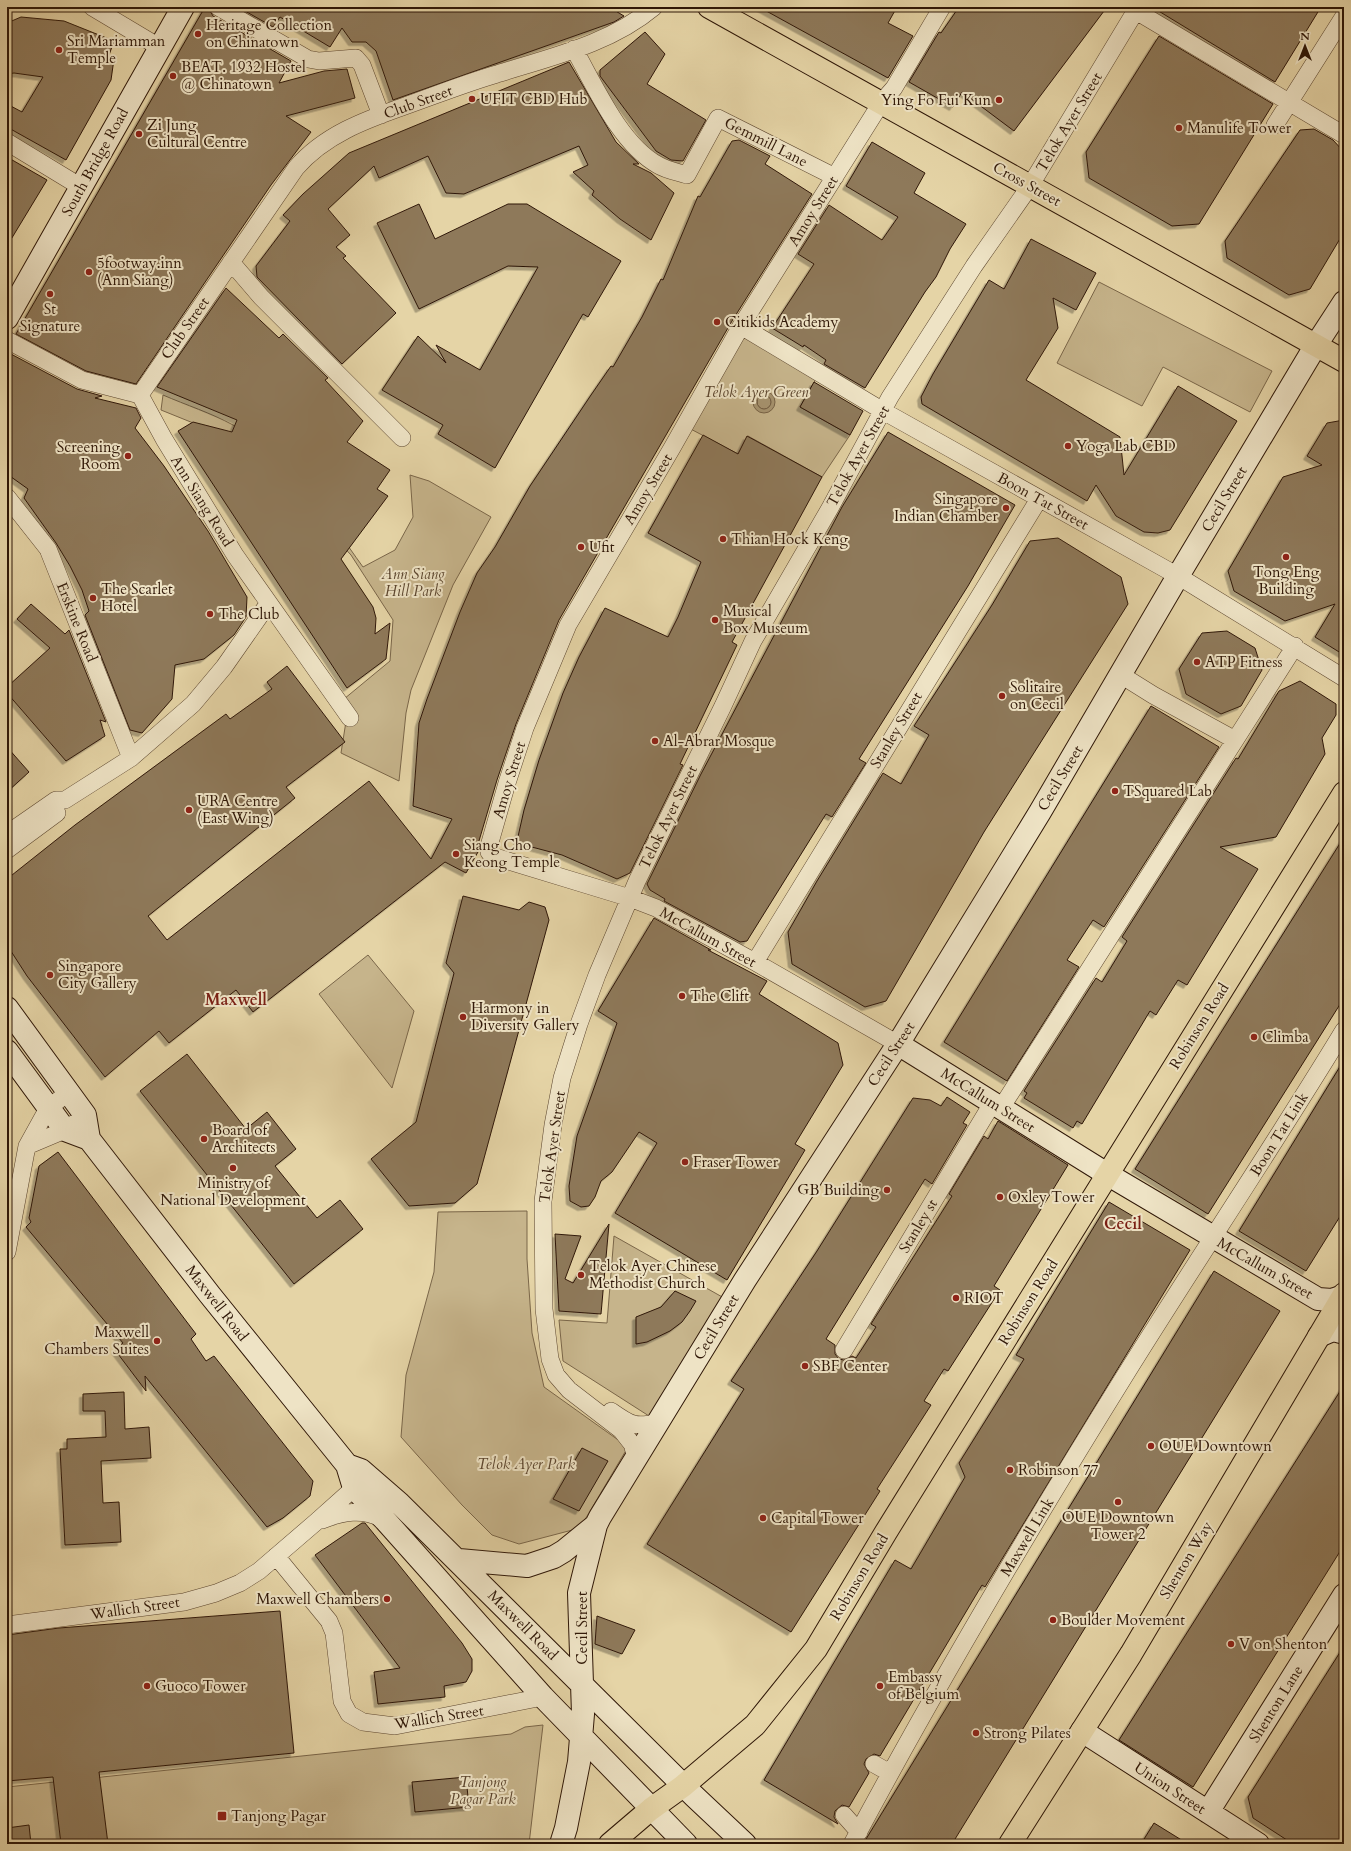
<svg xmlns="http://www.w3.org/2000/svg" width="1351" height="1851" font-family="Cardo,serif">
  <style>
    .green { fill: #c6b48b; stroke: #7a6649 }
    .water { fill: #a79470; stroke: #776246 }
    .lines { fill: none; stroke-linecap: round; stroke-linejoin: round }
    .shore { stroke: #6b563c; stroke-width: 1 }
    .building { fill: #8e795a; stroke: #2f1707; filter: url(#shadow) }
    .street-casing { stroke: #5c462f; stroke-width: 18 }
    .secondary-casing { stroke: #2f1707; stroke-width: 24 }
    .primary-casing { stroke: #2f1707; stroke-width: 24 }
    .highway-casing { stroke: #2f1707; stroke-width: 24 }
    .street { stroke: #eee3c5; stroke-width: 17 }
    .secondary { stroke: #eee3c5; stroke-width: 22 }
    .primary { stroke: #e5d4a6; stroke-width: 22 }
    .highway { stroke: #e5d4a6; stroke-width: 22 }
    .poi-dot { fill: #8f2418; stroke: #eee3c5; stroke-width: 1.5 }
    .labels { text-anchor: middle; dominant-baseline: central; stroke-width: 4; stroke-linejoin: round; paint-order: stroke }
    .poi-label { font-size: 15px; fill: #2f1707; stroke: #eee3c5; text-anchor: start }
    .street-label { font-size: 15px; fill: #2f1707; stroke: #eee3c5 }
    .park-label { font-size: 15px; font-style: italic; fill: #5c462f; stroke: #eee3c5 }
    .neighbourhood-label { font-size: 16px; font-weight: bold; fill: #7a1f14; stroke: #eee3c5 }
  </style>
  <defs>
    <filter id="shadow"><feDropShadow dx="-3.5" dy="3.5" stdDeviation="0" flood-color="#0004"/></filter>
  </defs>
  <rect width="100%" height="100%" fill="#e5d4a6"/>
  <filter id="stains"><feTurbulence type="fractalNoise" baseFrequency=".005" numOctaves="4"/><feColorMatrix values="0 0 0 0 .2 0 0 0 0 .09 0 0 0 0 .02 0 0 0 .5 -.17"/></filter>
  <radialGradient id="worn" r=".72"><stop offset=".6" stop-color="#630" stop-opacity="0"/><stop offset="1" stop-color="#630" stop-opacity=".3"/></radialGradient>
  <path class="green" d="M1099,282L1272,371L1250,412L1163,367L1142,406L1057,363Z
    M741,326L816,379L800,407L850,435L822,477L748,436L738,454L685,426Z
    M163,395C186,405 211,413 233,425C290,455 326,516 363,567L395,550L413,517L410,475L429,481L491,517L453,585L411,690L406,713L399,781L341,753L347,715L344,699L390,661L393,620L351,555L284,483L213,431L161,410Z
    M368,955L414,1011L392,1088L319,994Z
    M527,1211V1259L532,1333L544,1387L628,1447L580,1528L519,1544L492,1535L462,1505L401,1437L406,1375L434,1272L438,1212Z
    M614,1236L724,1298L649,1416L563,1361L559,1320L607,1323Z
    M543,1725L529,1844H7V1787L511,1734L525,1727Z"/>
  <path class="water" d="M753 402a11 11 0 1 1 22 0a11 11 0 1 1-22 0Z"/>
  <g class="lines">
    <path class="shore" d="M757 402a7 7 0 1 1 14 0a7 7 0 1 1-14 0Z"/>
  </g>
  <path class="building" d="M205,7H208L213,16L291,61L279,83L324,71L347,69L355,98L286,116L311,132L271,185L136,384L86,371L16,334Z
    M238,7H609L624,16L614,22L393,100L376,51L366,42H352L342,28L330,47L280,17L273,27Z
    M759,7H897L888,23L913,36L888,78Z
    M959,7H1107L1014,131L962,92L953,107L909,82L939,32L941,33Z
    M1152,7H1321L1275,82Z
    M21,17L64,21L114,41L108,58L114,59L111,80L66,160L7,127V104L22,112L43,77L14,73L7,74V23Z
    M645,32L665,54L647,84L706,120L683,161L671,160L656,151L600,76V70Z
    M1159,36L1273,104L1199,224L1172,226L1089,178L1086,152Z
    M569,62L616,142L639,164H633L651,173L674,193L651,240L620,219L592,195L594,191L573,172L588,165L579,146L464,194L446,193L428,156L379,178L374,166L328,209L350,235L336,247L346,256L343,258L396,313L342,364L257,277L256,266L290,221L283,215L303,194L349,153Z
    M1314,129L1333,140L1344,152V232L1310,289L1289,295L1227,258L1225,241L1300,130Z
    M739,140L770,156L765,164L812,194L732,321L559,620L516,724L497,780L476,851L478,852L466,873L445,862L253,1012L236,990L169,1043L159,1031L105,1077L27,976L7,945V879L75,825L226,714L230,719L272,689L267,682L287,666L345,742L286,787L295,798L148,916L167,940L369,781L431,859L452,819L413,806L419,723L427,699L460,612L477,573L495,547L530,486L591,395L611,366L613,367L642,317L661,279L663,280L698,196L700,197L732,141Z
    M872,142L925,173L914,193L966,224L950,249L936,277L925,292L865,388L824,364L826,360L804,345L803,347L795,342L772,328L814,264L798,254L829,205L882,240L898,217L846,186Z
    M7,157L47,180L7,246Z
    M419,204L435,239L508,204H527L621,261L588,317L583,314L495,468L438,434L443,425L382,390L418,336L446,363L436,345L480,370L538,267L508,266L419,309L377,223Z
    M1031,239L1096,273L1076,310L1053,298L1058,328L1026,380L1120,437L1124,475L1178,386L1237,421L1170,530L1158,533L1144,532L1116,516L1096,485L1087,501L922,404L921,397L933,374L989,280L1004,289Z
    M226,288L279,338L283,334L328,378L325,380L363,421L347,442L390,470L377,489L388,496L341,559L373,607L376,618L375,634L390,623L386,659L347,688L178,431L193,422L232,432L237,420L157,387Z
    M9,353L77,389L102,396L95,398L136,408L141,418L135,428L164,466L208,531L247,597L246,617L234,635L204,659L175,665L172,699L142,733L130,730L85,615L89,611L82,590L70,566L56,543L24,498L28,489L7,474V356Z
    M814,382L863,411L850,435L800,407Z
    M1344,420V655L1315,637L1335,604L1285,621L1234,591L1228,571L1283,477L1322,465L1307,456L1327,423Z
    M888,432L1015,505L968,586L859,759L866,763L832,817L826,814L747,941L740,942L664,901L665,899L650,890L647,884L701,774L842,507Z
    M703,435L738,454L747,436L822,477L732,642L737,645L680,764L683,765L630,873L617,879L562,855L528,846L517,841L524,810L539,760L563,693L579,657L605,608L668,637L678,617L701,562L648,533Z
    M1058,538L1121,577L1128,604L984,832L886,1001L865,1007L792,964L788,932L817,881L883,773L901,784L929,735L914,726L992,605L1030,541Z
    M31,604L65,634L69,630L106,722L100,720L105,736L66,761L7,693V687L50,648L17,619Z
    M1227,631L1255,648L1262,670L1241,706L1221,714L1186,694L1179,669L1202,633Z
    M1300,681L1336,704V715L1322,738L1325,754L1276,837L1220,847L1258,869L1187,985L1178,980L1156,1015L1150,1011L1082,1124L1077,1121L1073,1128L1024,1098L1027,1093L1024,1091L1096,978L1102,982L1127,941L1122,937L1236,758L1238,759L1279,691Z
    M1151,706L1219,747L1104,927L1093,920L1067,960L1079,967L1007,1081L944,1042Z
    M7,747L29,772L7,792Z
    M1344,837V998L1208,1214L1135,1169Z
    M463,896L519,910L529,902L545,907L549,920L477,1184L455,1203L409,1206L371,1159L416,1122L454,973L446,963Z
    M654,918L711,950H708L767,981L759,994L838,1043L843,1065L795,1144L805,1150L727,1280L615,1213L657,1143L639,1132L612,1172L601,1181L595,1197L589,1206L581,1207L570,1201L569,1186L577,1136L617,1023L598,1011Z
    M187,1054L246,1129L267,1112L296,1149L275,1166L317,1218L340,1200L363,1229L294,1284L140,1091Z
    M1344,1060V1210L1306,1271L1239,1231Z
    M947,1097L970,1112L963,1123L967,1125L932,1184L925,1179L826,1339L835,1345V1354L839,1359L844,1360L852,1356L856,1358L876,1327L871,1324L952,1196L949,1194L984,1136L988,1139L998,1121L1068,1165L994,1286L1000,1290L948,1371L944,1369L924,1401L931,1405L877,1489L880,1491L791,1632L647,1544L744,1389L731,1381L817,1251L913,1098L930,1100L941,1106Z
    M58,1152L196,1334L191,1339L206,1361L214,1356L313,1481L310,1496L283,1518L267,1527L145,1376L146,1391L115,1350L123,1343L26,1227L31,1222L29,1218L39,1166Z
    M1109,1202L1190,1250L985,1587L982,1585L880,1756L874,1754L866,1759L864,1764L869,1773L849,1807L842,1805L835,1811L834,1817L838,1824L764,1780L895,1560L911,1569L965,1477L959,1463L1024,1359L1016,1355Z
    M609,1224L601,1314L559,1311L555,1234L581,1236L565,1279L573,1283Z
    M1214,1271L1280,1311L952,1844H863Z
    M675,1291L696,1301L690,1311L682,1322L670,1331L647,1342L636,1344V1317L661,1307Z
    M1344,1385V1545L1193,1787L1119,1740Z
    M124,1392L125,1429L149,1427L151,1458L101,1461L103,1503L119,1502L121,1542L65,1545L60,1449H67V1439L106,1437L105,1411H83V1394Z
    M582,1448L608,1461L579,1511L553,1499Z
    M362,1523H365L462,1643L472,1659V1671L466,1682L444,1686L445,1697L378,1704L374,1672L400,1668L315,1555Z
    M280,1611L294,1753L99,1772L108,1844H61L53,1777L7,1781V1635L59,1628Z
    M597,1616L635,1630L622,1654L595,1644Z
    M1344,1646V1844H1293L1253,1818L1248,1797Z
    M466,1777L469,1807L415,1812L412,1782Z
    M1154,1823L1188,1844H1141Z
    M29,1825L31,1844H7V1828Z"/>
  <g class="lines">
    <defs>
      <path id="street" d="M92,7L159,47
        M218,7L308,59L319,61L356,58L362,65L381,115
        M1136,11L1344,135
        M574,49C595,86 620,144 658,165C666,170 677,172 687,175L718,118L835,177
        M1275,125L1344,16
        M7,142L81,187
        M231,262L261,297L402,438
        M741,326L883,411L1178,576L1344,678
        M7,340L82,380L140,395
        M140,395L296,168C324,135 365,120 405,106C436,95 466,83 497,74C551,57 610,44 654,7
        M140,395L164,439L235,555L350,718
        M7,497L48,549L131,758
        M1121,675L1153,695L1235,740
        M7,834L56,800H65L131,758L193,704L224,667L268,604
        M7,850L57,813
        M755,962L1039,499
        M898,1044L755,962L656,908L630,898L492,856L489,852V846L507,783L525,728L568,625L672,448L741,326L881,103L894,88L942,7
        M1001,1108L1295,646
        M27,1146L65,1130L73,1124
        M7,1252L27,1146L48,1108L68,1093
        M844,1350L993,1102
        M611,1411C631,1425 635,1428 659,1422
        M636,1457L632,1444L621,1430L569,1390L556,1375L550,1359L544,1309L543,1201L553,1125L562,1078L579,1024L597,975L637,881L723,706L753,641L830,508L890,397L974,266L1030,186L1138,7
        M322,1520C343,1512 362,1508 383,1519
        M276,1556L329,1621L334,1633L342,1701L349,1714L363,1722L395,1726L543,1697
        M7,1625L184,1602L216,1593L240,1583L259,1571L316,1522L354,1488L359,1476
        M874,1764L890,1773
        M844,1815L859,1832
        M852,1844C937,1685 1029,1530 1124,1377C1196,1261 1273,1147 1344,1030"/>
      <path id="secondary" d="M7,318L183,7
        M7,1008L85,1115L89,1139L210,1295L347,1465L354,1488L385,1520L543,1697L686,1844
        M898,1044L1107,1174L1318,1299L1332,1300L1343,1296
        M7,1051L65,1130L89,1139
        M1319,1336L1333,1330L1344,1333
        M347,1465L361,1470L399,1503L694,1796L745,1844
        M459,1560L527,1566L554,1557L564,1551L596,1525
        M1082,1731L1258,1844
        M1208,1812L1344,1595
        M561,1844L566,1828L579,1762L583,1714L579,1593L596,1525L600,1517L745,1280L898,1044L1040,812L1178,576L1316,345L1344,302"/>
      <path id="primary" d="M709,7L1344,361"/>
      <path id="highway" d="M610,1844L651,1809L683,1786L755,1725L816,1649L886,1532L1344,793
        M1010,1844L1131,1654L1344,1294"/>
    </defs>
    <use href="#street" class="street-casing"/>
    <use href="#secondary" class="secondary-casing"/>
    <use href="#primary" class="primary-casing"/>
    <use href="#highway" class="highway-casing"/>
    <use href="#street" class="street"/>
    <use href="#secondary" class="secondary"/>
    <use href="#primary" class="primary"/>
    <use href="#highway" class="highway"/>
  </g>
  <g class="poi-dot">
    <circle cx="198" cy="34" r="4"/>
    <circle cx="59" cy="50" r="4"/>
    <circle cx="173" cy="76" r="4"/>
    <circle cx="472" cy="99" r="4"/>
    <circle cx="999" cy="100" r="4"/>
    <circle cx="1179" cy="128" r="4"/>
    <circle cx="139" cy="134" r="4"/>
    <circle cx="89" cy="272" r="4"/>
    <circle cx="50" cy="294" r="4"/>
    <circle cx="717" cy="322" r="4"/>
    <circle cx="1068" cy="446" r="4"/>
    <circle cx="128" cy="456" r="4"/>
    <circle cx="1006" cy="508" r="4"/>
    <circle cx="723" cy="539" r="4"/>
    <circle cx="581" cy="547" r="4"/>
    <circle cx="1286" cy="557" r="4"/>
    <circle cx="93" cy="598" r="4"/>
    <circle cx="210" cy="614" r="4"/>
    <circle cx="715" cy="620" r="4"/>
    <circle cx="1197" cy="662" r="4"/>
    <circle cx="1002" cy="696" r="4"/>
    <circle cx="655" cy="741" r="4"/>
    <circle cx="1115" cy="791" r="4"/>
    <circle cx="189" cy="810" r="4"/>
    <circle cx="456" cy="854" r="4"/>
    <circle cx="50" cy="975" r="4"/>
    <circle cx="682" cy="996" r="4"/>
    <circle cx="463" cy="1017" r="4"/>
    <circle cx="1254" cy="1037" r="4"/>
    <circle cx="204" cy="1139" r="4"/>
    <circle cx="685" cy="1162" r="4"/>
    <circle cx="233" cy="1168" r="4"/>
    <circle cx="887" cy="1190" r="4"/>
    <circle cx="1000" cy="1197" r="4"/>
    <circle cx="581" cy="1275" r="4"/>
    <circle cx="956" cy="1298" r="4"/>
    <circle cx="157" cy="1341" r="4"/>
    <circle cx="805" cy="1366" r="4"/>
    <circle cx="1151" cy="1446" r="4"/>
    <circle cx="1010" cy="1470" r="4"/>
    <circle cx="1118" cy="1502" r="4"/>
    <circle cx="763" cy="1518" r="4"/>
    <circle cx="387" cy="1599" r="4"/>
    <circle cx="1053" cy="1620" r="4"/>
    <circle cx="1231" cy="1644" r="4"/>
    <circle cx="147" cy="1686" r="4"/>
    <circle cx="880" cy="1686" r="4"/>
    <circle cx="976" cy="1733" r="4"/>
    <rect x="217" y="1811" width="10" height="10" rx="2"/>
  </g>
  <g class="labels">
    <g class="poi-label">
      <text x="206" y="25">Heritage Collection<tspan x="206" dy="17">on Chinatown</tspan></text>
      <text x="67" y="41">Sri Mariamman<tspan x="67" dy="17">Temple</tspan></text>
      <text x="181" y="67">BEAT. 1932 Hostel<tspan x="181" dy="17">@ Chinatown</tspan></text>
      <text x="480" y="99">UFIT CBD Hub</text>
      <text x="991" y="100" text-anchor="end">Ying Fo Fui Kun</text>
      <text x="147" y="125">Zi Jung<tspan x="147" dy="17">Cultural Centre</tspan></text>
      <text x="1187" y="128">Manulife Tower</text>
      <text x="97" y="263">5footway.inn<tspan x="97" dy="17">(Ann Siang)</tspan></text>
      <text x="50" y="309" text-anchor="middle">St<tspan x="50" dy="17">Signature</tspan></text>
      <text x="725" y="322">Citikids Academy</text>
      <text x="1076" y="446">Yoga Lab CBD</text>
      <text x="120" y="447" text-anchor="end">Screening<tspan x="120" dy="17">Room</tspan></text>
      <text x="998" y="499" text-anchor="end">Singapore<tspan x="998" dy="17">Indian Chamber</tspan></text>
      <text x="731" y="539">Thian Hock Keng</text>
      <text x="589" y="547">Ufit</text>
      <text x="1286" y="572" text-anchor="middle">Tong Eng<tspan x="1286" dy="17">Building</tspan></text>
      <text x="101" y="589">The Scarlet<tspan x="101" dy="17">Hotel</tspan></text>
      <text x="723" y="611">Musical<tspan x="723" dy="17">Box Museum</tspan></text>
      <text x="218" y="614">The Club</text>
      <text x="1205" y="662">ATP Fitness</text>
      <text x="1010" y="687">Solitaire<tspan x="1010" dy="17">on Cecil</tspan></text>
      <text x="663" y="741">Al-Abrar Mosque</text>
      <text x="1123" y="791">TSquared Lab</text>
      <text x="197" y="801">URA Centre<tspan x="197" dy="17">(East Wing)</tspan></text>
      <text x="464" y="845">Siang Cho<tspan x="464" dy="17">Keong Temple</tspan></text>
      <text x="58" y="966">Singapore<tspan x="58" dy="17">City Gallery</tspan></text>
      <text x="690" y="996">The Clift</text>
      <text x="471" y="1008">Harmony in<tspan x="471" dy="17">Diversity Gallery</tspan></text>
      <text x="1262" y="1037">Climba</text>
      <text x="212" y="1130">Board of<tspan x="212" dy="17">Architects</tspan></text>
      <text x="693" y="1162">Fraser Tower</text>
      <text x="233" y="1183" text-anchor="middle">Ministry of<tspan x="233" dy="17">National Development</tspan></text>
      <text x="879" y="1190" text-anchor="end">GB Building</text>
      <text x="1008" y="1197">Oxley Tower</text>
      <text x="589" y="1266">Telok Ayer Chinese<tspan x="589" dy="17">Methodist Church</tspan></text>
      <text x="964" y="1298">RIOT</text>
      <text x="149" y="1332" text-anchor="end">Maxwell<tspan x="149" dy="17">Chambers Suites</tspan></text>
      <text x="813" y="1366">SBF Center</text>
      <text x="1159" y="1446">OUE Downtown</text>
      <text x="1018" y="1470">Robinson 77</text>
      <text x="1118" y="1517" text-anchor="middle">OUE Downtown<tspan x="1118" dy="17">Tower 2</tspan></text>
      <text x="771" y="1518">Capital Tower</text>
      <text x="379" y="1599" text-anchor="end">Maxwell Chambers</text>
      <text x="1061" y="1620">Boulder Movement</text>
      <text x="1239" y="1644">V on Shenton</text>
      <text x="888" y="1677">Embassy<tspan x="888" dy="17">of Belgium</tspan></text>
      <text x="155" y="1686">Guoco Tower</text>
      <text x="984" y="1733">Strong Pilates</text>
      <text x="231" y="1816">Tanjong Pagar</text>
    </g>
    <g class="street-label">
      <text transform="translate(418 102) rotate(-20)">Club Street</text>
      <text transform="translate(1069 122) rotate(-59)">Telok Ayer Street</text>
      <text transform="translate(766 142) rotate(27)">Gemmill Lane</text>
      <text transform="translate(95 162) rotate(-61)">South Bridge Road</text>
      <text transform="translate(1027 184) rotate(29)">Cross Street</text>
      <text transform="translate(813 211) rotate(-58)">Amoy Street</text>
      <text transform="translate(185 328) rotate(-55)">Club Street</text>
      <text transform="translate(858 456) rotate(-61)">Telok Ayer Street</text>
      <text transform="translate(648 489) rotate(-59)">Amoy Street</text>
      <text transform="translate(1224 499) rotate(-59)">Cecil Street</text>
      <text transform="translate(202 501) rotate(58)">Ann Siang Road</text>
      <text transform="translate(1043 501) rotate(29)">Boon Tat Street</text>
      <text transform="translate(77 622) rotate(68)">Erskine Road</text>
      <text transform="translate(896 730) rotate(-59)">Stanley Street</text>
      <text transform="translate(1060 778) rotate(-59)">Cecil Street</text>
      <text transform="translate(509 780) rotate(-73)">Amoy Street</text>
      <text transform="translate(668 817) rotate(-64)">Telok Ayer Street</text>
      <text transform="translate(708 937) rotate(29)">McCallum Street</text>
      <text transform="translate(1199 1026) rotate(-58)">Robinson Road</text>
      <text transform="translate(891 1054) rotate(-57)">Cecil Street</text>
      <text transform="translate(988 1100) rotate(32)">McCallum Street</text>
      <text transform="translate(1279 1134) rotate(-58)">Boon Tat Link</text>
      <text transform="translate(552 1147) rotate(-82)">Telok Ayer Street</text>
      <text transform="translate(918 1226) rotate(-59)">Stanley st</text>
      <text transform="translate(1265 1268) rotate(30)">McCallum Street</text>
      <text transform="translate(1028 1302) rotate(-58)">Robinson Road</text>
      <text transform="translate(217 1303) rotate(52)">Maxwell Road</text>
      <text transform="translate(716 1327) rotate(-59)">Cecil Street</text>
      <text transform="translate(1027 1537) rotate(-59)">Maxwell Link</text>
      <text transform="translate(1186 1560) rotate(-59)">Shenton Way</text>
      <text transform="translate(859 1577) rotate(-59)">Robinson Road</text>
      <text transform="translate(135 1608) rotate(-8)">Wallich Street</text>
      <text transform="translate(523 1625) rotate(45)">Maxwell Road</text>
      <text transform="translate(582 1628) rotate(-90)">Cecil Street</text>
      <text transform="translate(1276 1704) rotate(-58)">Shenton Lane</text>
      <text transform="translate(439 1717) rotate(-9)">Wallich Street</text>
      <text transform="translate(1170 1788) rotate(33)">Union Street</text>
    </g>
    <g class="park-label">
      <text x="756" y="392">Telok Ayer Green</text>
      <text x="413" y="574">Ann Siang<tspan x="413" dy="17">Hill Park</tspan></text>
      <text x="526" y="1464">Telok Ayer Park</text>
      <text x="483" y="1782">Tanjong<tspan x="483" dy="17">Pagar Park</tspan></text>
    </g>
    <g class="neighbourhood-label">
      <text x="236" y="1000">Maxwell</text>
      <text x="1123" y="1224">Cecil</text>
    </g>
  </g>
  <rect width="1351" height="1851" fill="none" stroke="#e5d4a6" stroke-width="24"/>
  <rect x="8" y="8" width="1335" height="1835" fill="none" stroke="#2f1707" stroke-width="2"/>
  <rect x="12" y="12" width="1327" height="1827" fill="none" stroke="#2f1707"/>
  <g transform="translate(1305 46)" stroke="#eee3c5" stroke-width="3" paint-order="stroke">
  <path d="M0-3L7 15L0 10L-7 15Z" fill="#2f1707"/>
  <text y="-6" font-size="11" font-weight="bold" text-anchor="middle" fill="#2f1707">N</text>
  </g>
  <rect width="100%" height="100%" filter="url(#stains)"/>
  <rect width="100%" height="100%" fill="url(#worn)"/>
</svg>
